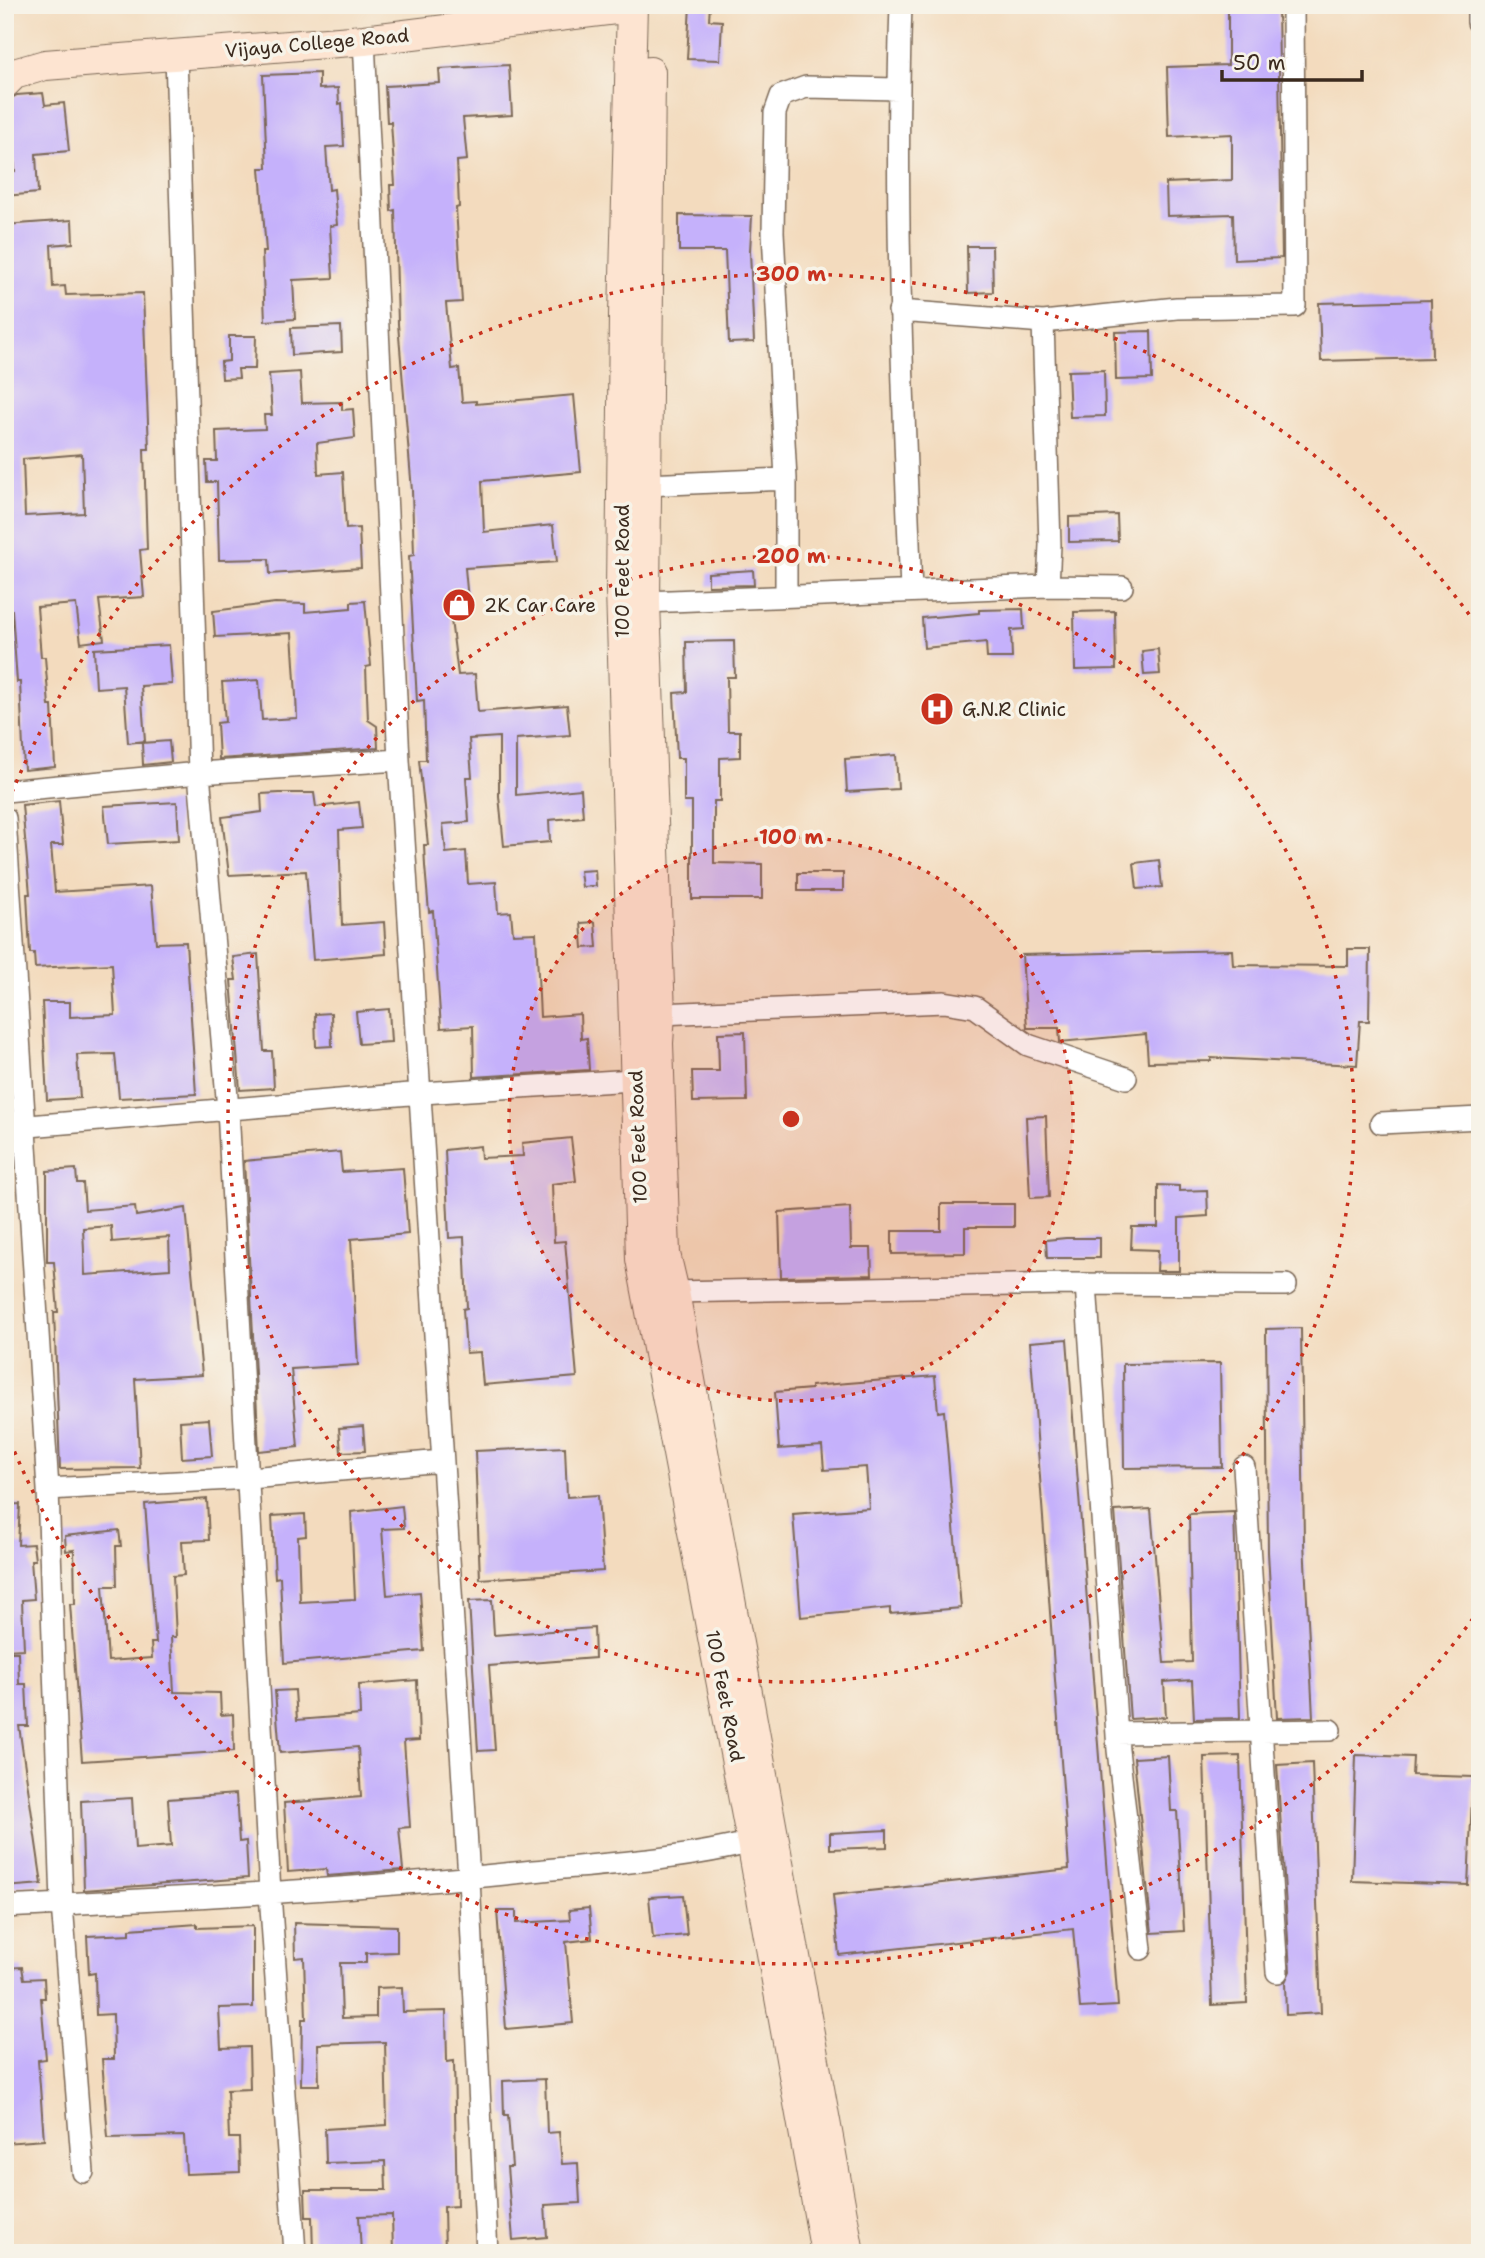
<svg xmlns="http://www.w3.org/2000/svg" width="1485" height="2258" font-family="'Shantell Sans',sans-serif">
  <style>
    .building { fill: #c5b1fb; fill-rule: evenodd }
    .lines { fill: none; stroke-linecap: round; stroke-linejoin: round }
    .street-casing { stroke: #7b6856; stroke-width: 24 }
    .secondary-casing { stroke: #7b6856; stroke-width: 32 }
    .street { stroke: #fff; stroke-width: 21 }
    .secondary { stroke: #fde4d1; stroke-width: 30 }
    .ring { fill: none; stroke: #c8321e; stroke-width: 3.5; stroke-dasharray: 3.5 7 }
    .labels { text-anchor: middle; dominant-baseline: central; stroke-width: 7; stroke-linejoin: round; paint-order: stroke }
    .street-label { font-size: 19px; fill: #3b2a1e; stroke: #f7f3e8 }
    .poi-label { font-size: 19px; fill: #3b2a1e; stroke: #f7f3e8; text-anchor: start }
    .centre { fill: #c8321e; stroke: #f7f3e8; stroke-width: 3.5 }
    .ring-label { font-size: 21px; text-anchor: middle; font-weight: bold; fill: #c8321e; stroke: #f7f3e8; stroke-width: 7; stroke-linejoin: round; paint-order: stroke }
  </style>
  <rect width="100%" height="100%" fill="#f7f3e8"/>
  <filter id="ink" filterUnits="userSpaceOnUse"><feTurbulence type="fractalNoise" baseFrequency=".0143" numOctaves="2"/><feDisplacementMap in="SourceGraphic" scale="14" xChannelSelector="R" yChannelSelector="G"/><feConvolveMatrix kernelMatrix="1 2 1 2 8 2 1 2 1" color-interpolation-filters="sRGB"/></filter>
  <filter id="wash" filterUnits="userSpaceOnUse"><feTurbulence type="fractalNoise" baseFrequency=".00686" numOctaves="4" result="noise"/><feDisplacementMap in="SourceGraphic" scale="28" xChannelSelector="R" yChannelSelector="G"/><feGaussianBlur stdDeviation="1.57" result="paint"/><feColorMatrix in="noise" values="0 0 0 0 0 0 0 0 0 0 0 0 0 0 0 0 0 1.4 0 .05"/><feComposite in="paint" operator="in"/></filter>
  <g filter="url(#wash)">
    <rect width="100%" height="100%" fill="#f3dbbe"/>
    <g id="blocks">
      <path class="building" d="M690,5H710L709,20L722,21L720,60L687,59Z
        M1228,5H1278L1282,258L1234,260L1233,214L1167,216L1166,183L1232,180V134L1169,137L1167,67L1228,65Z
        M509,65L512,115L463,118L467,160L457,161L459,207L456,208L462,302L446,303L452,369L459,368L462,402L476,401V404L574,395L581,472L482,481L484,532L553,525L557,562L465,568L469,611L450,612L458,675L475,674L478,712L567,705L570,735L516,739V795L581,789L583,817L549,820L550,842L504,846L499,796V737L469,739L472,777H466L469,822L443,824L446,853L466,851L468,884L496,882L498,913L511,912L513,934L536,933L540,1017L580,1014L581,1039L587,1038L589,1070L474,1077L473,1026L441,1028L433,911L429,912L425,866L424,845H428L419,760H426L424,700L417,701L409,556L414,555L412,491L398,324L395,210L391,211L390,185H395L391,122H387L385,86L440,83L439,69Z
        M319,73V89L338,88L339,104L342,103L344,146L326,147L329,190L334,189L337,225L330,226L333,278L293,280L295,319L265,321L262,252H266L260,168H267L263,75Z
        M43,93L45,105L64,103L69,151L36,154L38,193L5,196V172L15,171L12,137L5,138L8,100L17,95Z
        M679,215L752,216L750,251L754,342L729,343L725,251H679Z
        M72,220L73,243L51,245L53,287L65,286L66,295L143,293L149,449H144L147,549L140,550L144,597L99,600L104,640L81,643L76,604L37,607L41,657H45L49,706H52L55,767L24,770L20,682H17L12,610H9L6,555L5,225ZM82,454L84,513L25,516L23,459Z
        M967,246H992L993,292L968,293Z
        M1431,300L1432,358L1321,361L1319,303Z
        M341,326L342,352L292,355L291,328Z
        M1151,331L1152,379L1116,380L1115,332Z
        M229,336H256L255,369H238L239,378L222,379L221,362L229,361Z
        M1104,370L1105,416L1070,417L1068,371Z
        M300,372L302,403L342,402V410L353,409L355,438L317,443L318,474L343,472L346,529L359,528L361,568L270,574L269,559L219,560L217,482H207L206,461H217L216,431L265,429L264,415H272L269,374Z
        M1117,515L1118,541L1069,542V517Z
        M753,570L754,585L708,586V573Z
        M365,601L371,666L366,667L368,720L377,726L378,748L219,759L217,723L225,722L222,682L259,680L262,720L297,718L296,696L292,633L215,637L213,611L275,603L305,604V612L351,608V602Z
        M1023,609L1024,629L1011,630L1012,658H987L986,642L924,648L922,618L979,613V610Z
        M1115,611L1116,669L1075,670L1074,612Z
        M734,641L735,677H727L728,731H740V757L720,758V801H714V863L762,864V899H692V802H684V758H677L674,693L687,692L686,642Z
        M169,645L172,684L141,686L145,741L128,743L124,686L96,688L94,649Z
        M1158,649L1160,674L1144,675L1142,651Z
        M169,741L171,762L143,765L142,743Z
        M896,755L898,789L847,792L845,759Z
        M280,793H314L316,807L359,802L362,828L339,830L342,925L384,922L386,954L313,960L306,871L229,875L222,817L262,812L261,794Z
        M59,801L63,845H51L55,892L151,886L156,943L186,942L196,1094L119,1098L115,1054L77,1055L80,1098L47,1100L42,1002H70V1017L115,1015L112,964L35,968L34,953H30L27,894H30L22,805Z
        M177,802L179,840L108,844L104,806Z
        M1159,860L1162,887L1137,889L1134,863Z
        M595,870L596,886L582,887L580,871Z
        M798,873H843V891H798Z
        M595,922L597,947L583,948L581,923Z
        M1348,949H1370L1369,1021H1360L1357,1065L1211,1058V1061L1148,1062L1146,1034L1060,1042L1059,1028H1027L1022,955L1232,950L1233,965L1348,966Z
        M258,954L264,1051H272L274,1088L240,1090L231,980H236L233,957Z
        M389,1009L391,1042L359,1044L356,1012Z
        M331,1013L332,1046L316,1047L315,1014Z
        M745,1032L747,1101L693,1102L692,1071H719L718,1033Z
        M1046,1116L1049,1197L1030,1198L1026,1117Z
        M571,1138L576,1181L552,1184L554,1242L565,1241L577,1377L483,1385L480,1352L466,1353L463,1309L467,1308L464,1237L449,1238L445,1150L480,1146L481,1158L523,1156L522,1143Z
        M340,1152L342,1172L403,1168L408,1234L351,1239L358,1365L291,1369L298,1447L259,1451L244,1161Z
        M76,1169L77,1183H83L85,1210L135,1206L136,1216L186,1208L202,1375L135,1379L140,1468L60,1469L54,1312H58L54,1262H47V1171ZM111,1226L112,1242L169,1237L170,1269L85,1275L83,1228Z
        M1158,1185L1179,1186V1191L1207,1190L1208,1216L1179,1218V1271H1157L1158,1250L1131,1249L1132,1227H1158Z
        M941,1204H1014V1227H965V1253L892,1254V1231H941Z
        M850,1207L851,1248H871L872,1275L781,1277L779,1212Z
        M1066,1238H1100V1258H1047L1046,1240Z
        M1301,1328L1304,1542L1313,1717L1277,1718L1268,1552L1266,1329Z
        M1067,1339L1118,2006L1080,2008L1073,1929L839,1955L833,1895L1069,1869L1030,1342Z
        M1220,1363L1222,1467L1124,1468L1123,1364Z
        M935,1376L938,1412L944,1411L961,1608L890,1614V1608L801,1617L793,1514L869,1508L866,1467L824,1470L822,1446L779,1449L775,1392L811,1389V1386Z
        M209,1419L212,1456L182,1458L180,1421Z
        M363,1426L365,1451L341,1452L339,1428Z
        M565,1447L567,1497L598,1495L603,1571L480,1579L475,1451Z
        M207,1499L209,1540L182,1541L184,1575L173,1576L176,1637H171L174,1692L220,1693L221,1715L233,1714L234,1751L82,1761L70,1604H75L74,1550L66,1551L65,1536L119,1530L121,1546H116L117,1586H103L108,1661L152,1658L151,1643H156L145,1504Z
        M20,1504L18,1545L33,1544L35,1560H31L34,1599L22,1600L24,1649L5,1650V1505Z
        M402,1506L404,1528L382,1529L387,1595L420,1592L424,1651L284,1663L280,1577L275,1578L272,1516L305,1514L306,1536L298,1537L300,1602L355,1599L351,1512Z
        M1151,1509L1164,1663L1192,1662L1189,1514L1234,1512L1240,1718L1194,1719L1192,1680L1164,1682L1166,1717L1130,1719L1115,1511Z
        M492,1600L494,1635L594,1628L595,1658L489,1666L495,1750L478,1751L469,1601Z
        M5,1652H18L19,1684H26L28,1726H19L42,1884L5,1887Z
        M417,1680L419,1740L404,1741L410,1827L399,1828L403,1870L327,1876L326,1869L288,1872L284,1803L361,1797L358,1747L280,1753L275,1691L295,1690L297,1720L360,1715L359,1685Z
        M1356,1755L1413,1757L1412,1775L1473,1777L1468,1885L1352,1881Z
        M1168,1756L1171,1811H1177L1184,1931L1152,1933L1134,1758Z
        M1240,1756L1247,2003L1212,2005L1204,1757Z
        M1312,1763L1321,2013L1286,2015L1285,1982L1290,1971L1277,1765Z
        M236,1794L239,1842L246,1841L248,1878L84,1890L81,1801L132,1798L135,1849L171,1846L168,1799Z
        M887,1830V1847L830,1849V1833Z
        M683,1895L687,1935L653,1938L649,1897Z
        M589,1908L592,1939L566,1942L573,2023L506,2029L497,1911H516V1923L570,1920L569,1910Z
        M294,1923L397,1926V1952L366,1953V1963H340L342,2018L376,2017V1988L402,1987L403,2012L446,2011L447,2062L454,2061L457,2206L444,2207L445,2253H393L392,2215L359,2216L361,2253H313L312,2217H306L305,2190H386L385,2161L326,2163L325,2129L387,2125L385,2042L318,2044L319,2085H301L302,2019H306L304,1957L295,1958Z
        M197,1924V1928L253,1926V2007L219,2008L221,2048L249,2047L250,2089L227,2090L229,2138H239L240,2172L186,2174L184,2136L108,2138L102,2059H114L113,2014L96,2015L95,1973L89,1974L87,1936L130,1934V1929Z
        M22,1967L24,1979L44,1978L45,1998H41L46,2059L38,2060L44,2140L5,2143V1968Z
        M545,2079L547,2133L559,2132L562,2164L578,2163L580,2203L545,2205L547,2237L513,2240L507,2167H512L508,2115H504L503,2081Z"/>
    </g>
  </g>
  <g filter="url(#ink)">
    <use href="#blocks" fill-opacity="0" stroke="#7b6856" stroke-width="2"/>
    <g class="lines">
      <defs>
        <path id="street" d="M901,5C894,201 903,396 911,591
          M1478,22V5
          M364,40L399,760L469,1878L487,2253
          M176,56L199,773L228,1109L270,1893L295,2253
          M899,311L1043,322L1177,308L1295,306L1293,5
          M646,485L786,479
          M1048,586L1122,587
          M786,595V479L773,232L775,113L781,96L806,87L898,89
          M645,602L1048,586L1050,545L1043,322
          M5,791L199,773L399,760
          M5,818L48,1489L62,1904L83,2172
          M660,1014L944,1002L975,1007L1028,1045L1126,1078
          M1381,1123L1480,1118
          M5,1128L422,1093L649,1079
          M1086,1284L1118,1750L1141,1949
          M674,1292L1065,1284L1286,1285
          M1244,1467L1277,1972
          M48,1489L250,1478L442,1461
          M1117,1733L1330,1730
          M5,1907C181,1898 357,1890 533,1871C606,1864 681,1860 752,1842"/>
        <path id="secondary" d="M632,5L624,316L621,590L641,1259L752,1842L826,2253
          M650,72L645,602L660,1014L658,1043L665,1254L674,1292L849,2253
          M5,83L14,74L45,65L364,40L632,7"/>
      </defs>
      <use href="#street" class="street-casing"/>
      <use href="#secondary" class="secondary-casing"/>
      <use href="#street" class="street"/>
      <use href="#secondary" class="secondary"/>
    </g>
  </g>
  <circle cx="791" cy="1119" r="282" fill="#c8321e" fill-opacity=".12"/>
  <g class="ring">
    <circle cx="791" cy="1119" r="282"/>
    <circle cx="791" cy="1119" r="563"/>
    <path d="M1479 1610A845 845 0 0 1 8 1436M8 802A845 845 0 0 1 1479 628"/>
  </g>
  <defs>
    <symbol id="shop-disc" viewBox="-11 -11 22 22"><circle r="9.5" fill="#c8321e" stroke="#f7f3e8"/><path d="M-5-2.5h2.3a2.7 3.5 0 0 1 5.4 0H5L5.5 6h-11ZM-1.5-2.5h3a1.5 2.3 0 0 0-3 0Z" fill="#fff"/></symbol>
    <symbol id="hospital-disc" viewBox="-11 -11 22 22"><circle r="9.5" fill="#c8321e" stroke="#f7f3e8"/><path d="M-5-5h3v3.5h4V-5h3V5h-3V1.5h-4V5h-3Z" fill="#fff"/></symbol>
  </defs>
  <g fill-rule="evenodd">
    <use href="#shop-disc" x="440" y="586" width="38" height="38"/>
    <use href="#hospital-disc" x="918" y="690" width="38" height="38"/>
  </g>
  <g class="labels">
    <g class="street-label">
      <text transform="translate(317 43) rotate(-5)">Vijaya College Road</text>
      <text transform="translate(622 571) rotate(-90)">100 Feet Road</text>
      <text transform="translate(638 1137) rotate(-92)">100 Feet Road</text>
      <text transform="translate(725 1696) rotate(79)">100 Feet Road</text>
    </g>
    <g class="poi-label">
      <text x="484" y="605">2K Car Care</text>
      <text x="962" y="709">G.N.R Clinic</text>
    </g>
  </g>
  <circle cx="791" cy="1119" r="10" class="centre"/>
  <g class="ring-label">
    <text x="791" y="281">300 m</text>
    <text x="791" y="563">200 m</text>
    <text x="791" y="844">100 m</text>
  </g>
  <rect width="1485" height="2258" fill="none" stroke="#f7f3e8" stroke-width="28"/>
  <path d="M1222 70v10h140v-10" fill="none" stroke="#3b2a1e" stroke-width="3.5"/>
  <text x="1233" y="70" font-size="21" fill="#3b2a1e" stroke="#f7f3e8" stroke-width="5" paint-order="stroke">50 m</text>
</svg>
